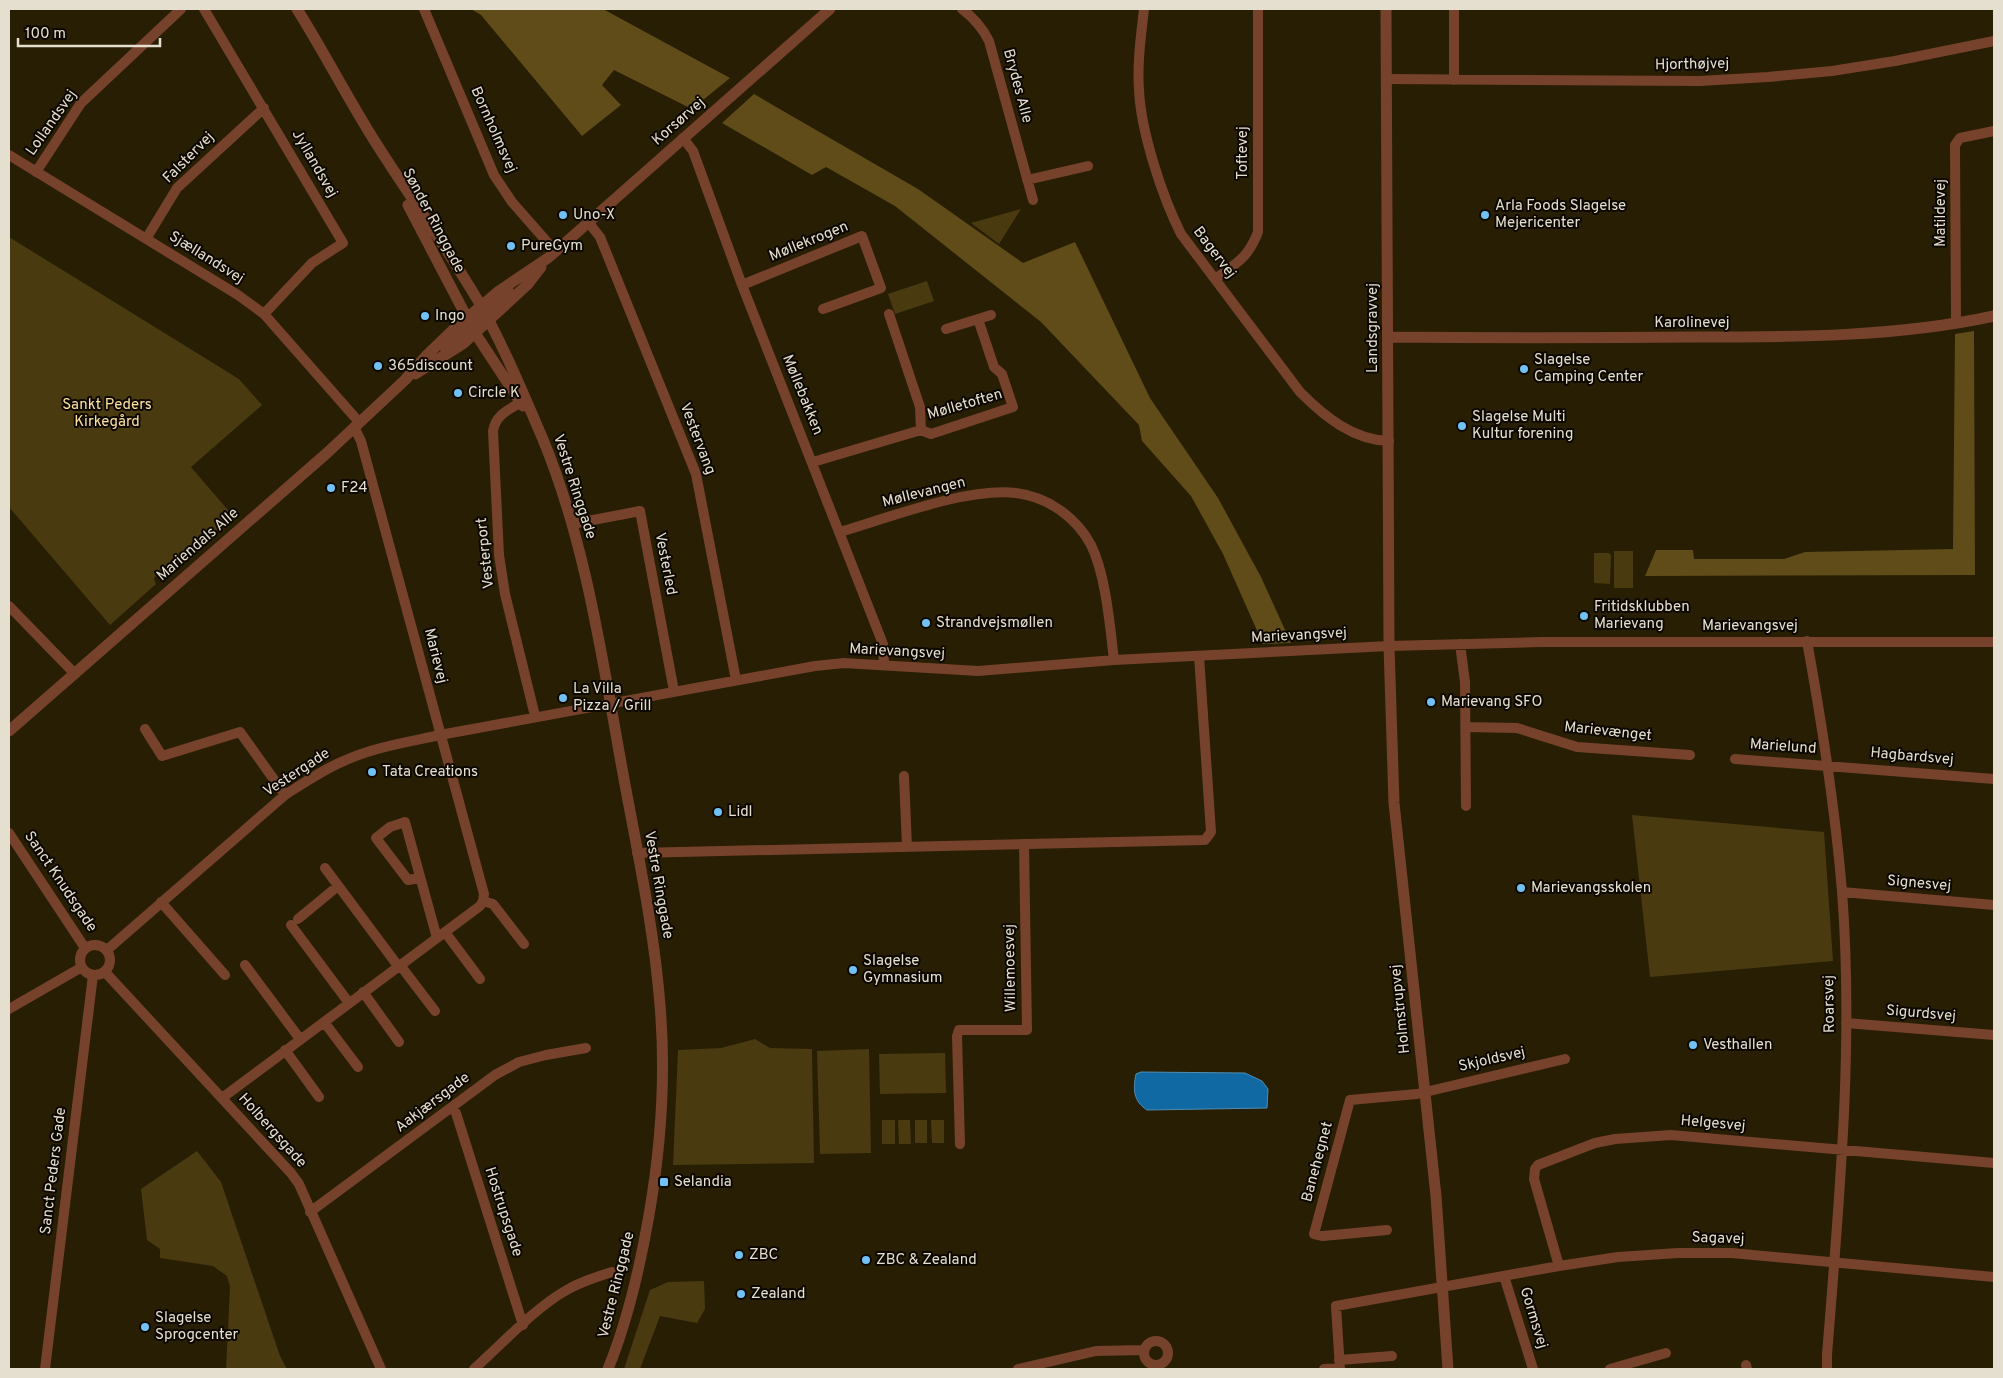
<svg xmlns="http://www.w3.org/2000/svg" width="2003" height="1378" font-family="Overpass,sans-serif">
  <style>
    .green { fill: #4a3a10 }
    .forest { fill: #5f4c19 }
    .water { fill: #1169a4; stroke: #518cb1 }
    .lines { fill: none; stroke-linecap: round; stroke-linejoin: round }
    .minor { stroke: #77422b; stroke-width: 10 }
    .tertiary { stroke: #77422b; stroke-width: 11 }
    .poi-dot { fill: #71c1f5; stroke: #0c0801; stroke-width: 2 }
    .labels { text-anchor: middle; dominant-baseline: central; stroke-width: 4; stroke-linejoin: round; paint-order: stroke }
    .street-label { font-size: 15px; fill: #e5dfcf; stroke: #0c0801 }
    .poi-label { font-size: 15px; fill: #e5dfcf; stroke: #0c0801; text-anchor: start }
    .park-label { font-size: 15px; fill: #fde29e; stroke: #0c0801 }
  </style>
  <rect width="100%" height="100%" fill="#271e03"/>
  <path class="green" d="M1021,209L999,244L971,223Z
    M9,237L239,379L262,405L191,467L233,516L171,571L167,568L155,577L154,579L156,584L110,625L9,507Z
    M927,281L934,301L895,314L888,294Z
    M1614,551H1633V588H1614Z
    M1594,553H1609L1611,555L1610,584L1594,583Z
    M1632,815L1824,832L1833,961L1650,977Z
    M755,1039L770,1048L812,1049L814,1163L673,1165L678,1050L721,1048Z
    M869,1049L871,1153L820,1154L817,1051Z
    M945,1053L946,1093L880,1094L879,1054Z
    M882,1120H895V1144H882Z
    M898,1120H910L911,1144H899Z
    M915,1120H927V1143H915Z
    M931,1120H944V1143H932Z
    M197,1151L221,1182L280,1356L287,1369H226L230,1287L227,1276L213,1266L160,1258V1249L147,1240L141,1189Z
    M704,1281L705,1309L697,1323L660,1316L640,1369H624L650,1290L668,1282Z"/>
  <path class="forest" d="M471,9H603L730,78L692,109L614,70L602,85L621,105L582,136L481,15Z
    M754,94L918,189L1023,263L1075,242L1150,398L1218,498L1261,577L1291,643L1263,644L1223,554L1191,496L1142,441L1139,425L1041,322L895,206L826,167L812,175L722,123Z
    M1974,331L1975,575L1645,576L1656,550H1693L1694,559H1784L1805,552L1953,549L1955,334Z"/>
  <path class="water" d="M1141,1072L1245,1073L1262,1081L1268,1089L1267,1108L1147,1110C1133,1101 1133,1089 1136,1074Z"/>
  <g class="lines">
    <path class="minor" d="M204,9L343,243L312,263L264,314
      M424,9L494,175L512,202L555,251
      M962,9C974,18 982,27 989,41L1033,200
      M1144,9C1141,36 1137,63 1139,90C1141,132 1162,196 1181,234L1300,392C1325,417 1353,440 1389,441
      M1386,79L1700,81L1768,77L1832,71L1895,61L1994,41
      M1454,80V9
      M683,138L693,151L742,285L883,644L884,665
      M9,155L238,295L264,314L359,422
      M36,172L81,103L181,9
      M1027,180L1088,166
      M588,222L600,237L696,474L736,680
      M146,239L177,188L264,108
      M1215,279C1237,263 1248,258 1258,232V9
      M742,285L862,236L881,288L823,309
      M889,314L920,407L921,430L931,434L1013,407L1002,374L994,367L978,319
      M1956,323L1955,145L1960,138L1994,131
      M946,329L991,315
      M525,400C511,409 496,413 493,431L499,555L505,594L535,716
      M813,462L921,430
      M572,524L640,511L674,691
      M840,532C888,518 967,487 1016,493C1048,497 1076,517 1091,545C1106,575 1110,627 1114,660
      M9,606L75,674
      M1807,641C1822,724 1835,807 1842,891C1854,1046 1839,1201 1827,1355V1369
      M1460,644L1465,682L1466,806
      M1466,727L1517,728L1577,747L1690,755
      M145,729L162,756L240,732L285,795
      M1735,759L1994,779
      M904,776L907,847
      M9,833L85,948
      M637,853L1205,840L1211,832L1199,656
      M325,868L398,966
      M420,878L408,880L376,838L390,827L405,822L437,938
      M1842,892L1994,905
      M483,901L493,904L524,944
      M161,902L225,975
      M298,919L338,886
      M291,925L349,1003
      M445,932L480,979
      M80 960a15 15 0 1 1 30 0a15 15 0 1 1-30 0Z
      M107,950L285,795C305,782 324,769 346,760C375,747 408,742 440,735L815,666L844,663L978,671L1114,660L1389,646L1541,642H1994
      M245,965L300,1039
      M400,965L435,1011
      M105,972L291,1173L299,1184L381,1369
      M363,992L399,1042
      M9,1009L82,967
      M324,1022L358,1067
      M1846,1023L1994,1035
      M285,1050L319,1097
      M222,1098L480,906L483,901L484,894C442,743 403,592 361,441L354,427
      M452,1108L456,1113L523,1325
      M960,1144L957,1036L959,1030H1027L1024,844
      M310,1212L495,1075L519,1062L546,1055L586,1048
      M1387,1230L1323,1236L1314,1234L1350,1100L1417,1094L1565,1059
      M1559,1266L1534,1179L1535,1169L1538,1165L1595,1143L1615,1139L1671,1135L1994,1163
      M1504,1276L1533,1369
      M1144 1353a12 12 0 1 1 24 0a12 12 0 1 1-24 0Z
      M1339,1360L1392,1356
      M1746,1365L1747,1369
      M45,1369L93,975
      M474,1369C501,1345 535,1308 565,1291C580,1282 596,1277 612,1272
      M1018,1369L1096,1351L1144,1350
      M1324,1369L1340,1368
      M1340,1369L1336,1306L1559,1266L1618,1257L1678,1253H1732L1994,1277
      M1610,1369L1666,1353"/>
    <path class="tertiary" d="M297,9C324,52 347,97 374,140C408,194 445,245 477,299C502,342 522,391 542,437C582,533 599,638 617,740C632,828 653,916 660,1005C666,1075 661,1146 649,1215C640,1267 628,1320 608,1369
      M1386,9L1389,646L1394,803L1436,1196L1448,1369
      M408,205L475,333L523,406
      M480,318L509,292
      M1388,337C1491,338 1593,338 1696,337C1795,337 1897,337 1994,316
      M445,348L472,325L476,319
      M415,374L464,343L527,285L541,267
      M9,731L327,453L405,380L427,355L454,329L499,291L548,258L830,9"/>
  </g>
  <g class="poi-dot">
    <circle cx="563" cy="215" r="5"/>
    <circle cx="1485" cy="215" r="5"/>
    <circle cx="511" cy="246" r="5"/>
    <circle cx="425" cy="316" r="5"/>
    <circle cx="378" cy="366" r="5"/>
    <circle cx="1524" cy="369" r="5"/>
    <circle cx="458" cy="393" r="5"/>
    <circle cx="1462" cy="426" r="5"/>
    <circle cx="331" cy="488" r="5"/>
    <circle cx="1584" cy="616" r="5"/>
    <circle cx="926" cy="623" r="5"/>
    <circle cx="563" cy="698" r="5"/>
    <circle cx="1431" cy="702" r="5"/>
    <circle cx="372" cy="772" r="5"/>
    <circle cx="718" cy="812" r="5"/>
    <circle cx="1521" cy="888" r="5"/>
    <circle cx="853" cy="970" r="5"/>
    <circle cx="1693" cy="1045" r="5"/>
    <rect x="659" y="1177" width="10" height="10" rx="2.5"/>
    <circle cx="739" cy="1255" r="5"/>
    <circle cx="866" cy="1260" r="5"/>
    <circle cx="741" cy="1294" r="5"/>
    <circle cx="145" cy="1327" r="5"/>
  </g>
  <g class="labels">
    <g class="street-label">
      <text transform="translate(1692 65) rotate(-1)">Hjorthøjvej</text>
      <text transform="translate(1017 86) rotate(75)">Brydes Alle</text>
      <text transform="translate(679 122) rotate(-41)">Korsørvej</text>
      <text transform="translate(52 123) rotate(-55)">Lollandsvej</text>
      <text transform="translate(493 130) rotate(66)">Bornholmsvej</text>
      <text transform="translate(1243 153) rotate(-90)">Toftevej</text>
      <text transform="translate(189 158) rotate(-45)">Falstervej</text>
      <text transform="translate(314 164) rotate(60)">Jyllandsvej</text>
      <text transform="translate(1941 213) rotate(-90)">Matildevej</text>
      <text transform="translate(433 221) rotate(62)">Sønder Ringgade</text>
      <text transform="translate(809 242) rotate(-22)">Møllekrogen</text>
      <text transform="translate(1214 253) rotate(53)">Bagervej</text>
      <text transform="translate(206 258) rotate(32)">Sjællandsvej</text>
      <text x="1692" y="323">Karolinevej</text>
      <text transform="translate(1373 328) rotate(-90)">Landsgravvej</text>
      <text transform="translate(802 395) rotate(68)">Møllebakken</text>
      <text transform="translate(965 405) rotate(-16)">Mølletoften</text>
      <text transform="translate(697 439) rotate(69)">Vestervang</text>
      <text transform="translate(574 487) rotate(72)">Vestre Ringgade</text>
      <text transform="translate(924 493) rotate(-14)">Møllevangen</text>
      <text transform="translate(198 545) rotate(-41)">Mariendals Alle</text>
      <text transform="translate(486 553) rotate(-96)">Vesterport</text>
      <text transform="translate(665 564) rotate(79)">Vesterled</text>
      <text x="1750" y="626">Marievangsvej</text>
      <text transform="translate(1299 636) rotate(-3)">Marievangsvej</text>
      <text transform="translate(897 652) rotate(3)">Marievangsvej</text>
      <text transform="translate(435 656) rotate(76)">Marievej</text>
      <text transform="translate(1608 732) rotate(6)">Marievænget</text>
      <text transform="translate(1783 747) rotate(4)">Marielund</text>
      <text transform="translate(1912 757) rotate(5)">Hagbardsvej</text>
      <text transform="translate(297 773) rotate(-33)">Vestergade</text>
      <text transform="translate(60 882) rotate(56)">Sanct Knudsgade</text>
      <text transform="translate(1919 884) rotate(5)">Signesvej</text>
      <text transform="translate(658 885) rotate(80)">Vestre Ringgade</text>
      <text transform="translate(1011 968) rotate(-91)">Willemoesvej</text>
      <text transform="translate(1830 1004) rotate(-91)">Roarsvej</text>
      <text transform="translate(1401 1009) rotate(-96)">Holmstrupvej</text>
      <text transform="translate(1921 1014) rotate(5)">Sigurdsvej</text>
      <text transform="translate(1492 1060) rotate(-13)">Skjoldsvej</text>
      <text transform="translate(433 1103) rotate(-37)">Aakjærsgade</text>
      <text transform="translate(1713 1124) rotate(5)">Helgesvej</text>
      <text transform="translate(272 1131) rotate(48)">Holbergsgade</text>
      <text transform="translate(1318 1162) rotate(-75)">Banehegnet</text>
      <text transform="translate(54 1171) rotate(-83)">Sanct Peders Gade</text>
      <text transform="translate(503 1212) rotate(72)">Hostrupsgade</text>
      <text transform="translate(1718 1239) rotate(2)">Sagavej</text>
      <text transform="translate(617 1285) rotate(-76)">Vestre Ringgade</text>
      <text transform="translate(1533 1318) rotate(73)">Gormsvej</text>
    </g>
    <g class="poi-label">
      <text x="1495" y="206">Arla Foods Slagelse<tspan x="1495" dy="17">Mejericenter</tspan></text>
      <text x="573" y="215">Uno-X</text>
      <text x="521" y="246">PureGym</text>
      <text x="435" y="316">Ingo</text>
      <text x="1534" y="360">Slagelse<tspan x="1534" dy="17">Camping Center</tspan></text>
      <text x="388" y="366">365discount</text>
      <text x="468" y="393">Circle K</text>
      <text x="1472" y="417">Slagelse Multi<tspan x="1472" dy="17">Kultur forening</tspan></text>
      <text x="341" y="488">F24</text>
      <text x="1594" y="607">Fritidsklubben<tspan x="1594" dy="17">Marievang</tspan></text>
      <text x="936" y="623">Strandvejsmøllen</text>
      <text x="573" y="689">La Villa<tspan x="573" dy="17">Pizza / Grill</tspan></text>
      <text x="1441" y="702">Marievang SFO</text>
      <text x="382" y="772">Tata Creations</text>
      <text x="728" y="812">Lidl</text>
      <text x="1531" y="888">Marievangsskolen</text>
      <text x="863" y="961">Slagelse<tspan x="863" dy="17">Gymnasium</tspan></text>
      <text x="1703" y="1045">Vesthallen</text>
      <text x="674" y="1182">Selandia</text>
      <text x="749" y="1255">ZBC</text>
      <text x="876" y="1260">ZBC &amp; Zealand</text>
      <text x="751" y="1294">Zealand</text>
      <text x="155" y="1318">Slagelse<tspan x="155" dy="17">Sprogcenter</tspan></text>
    </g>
    <g class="park-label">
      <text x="107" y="405">Sankt Peders<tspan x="107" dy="17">Kirkegård</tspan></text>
    </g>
  </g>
  <rect width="2003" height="1378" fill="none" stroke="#e5dfcf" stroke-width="20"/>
  <path d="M18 38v8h142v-8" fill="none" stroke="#e5dfcf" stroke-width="2.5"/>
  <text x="25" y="38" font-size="15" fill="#e5dfcf" stroke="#0c0801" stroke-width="4" paint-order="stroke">100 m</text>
</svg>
